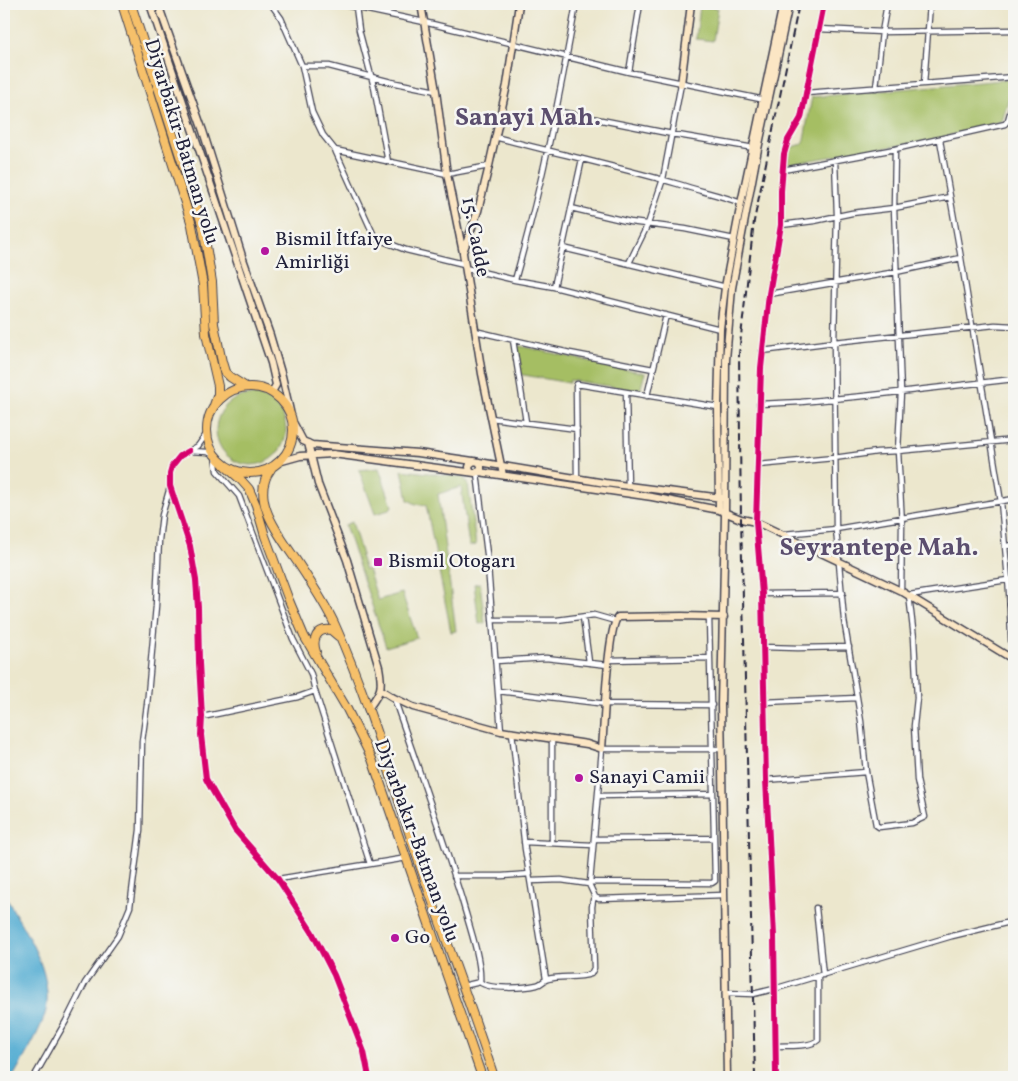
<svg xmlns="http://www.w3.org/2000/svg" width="1018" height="1081" font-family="Vollkorn,serif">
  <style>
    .green { fill: #a5be64; stroke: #647050 }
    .water { fill: #56aed3; stroke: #3c6887 }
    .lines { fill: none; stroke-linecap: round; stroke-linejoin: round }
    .street-casing { stroke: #404051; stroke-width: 7 }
    .secondary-casing { stroke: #404051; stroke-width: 9 }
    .highway-casing { stroke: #404051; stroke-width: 10 }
    .street { stroke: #fff; stroke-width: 4.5 }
    .secondary { stroke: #fbe6c4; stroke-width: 6 }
    .highway { stroke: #f6c06b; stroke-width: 8 }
    .rail { stroke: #22223b; stroke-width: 2; stroke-dasharray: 8 4; stroke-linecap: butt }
    .cycleway-casing { stroke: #f6f6f2; stroke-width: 9 }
    .cycleway { stroke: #d6006c; stroke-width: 6 }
    .poi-dot { fill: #b5179e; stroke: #f6f6f2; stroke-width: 2 }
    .labels { text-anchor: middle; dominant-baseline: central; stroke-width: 5; stroke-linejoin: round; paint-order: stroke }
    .street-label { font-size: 20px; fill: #22223b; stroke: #f6f6f2 }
    .poi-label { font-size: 20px; fill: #22223b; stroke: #f6f6f2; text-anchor: start }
    .district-label { font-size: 25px; font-weight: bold; fill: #5b4e6e; stroke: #f6f6f2 }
  </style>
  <rect width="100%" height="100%" fill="#f6f6f2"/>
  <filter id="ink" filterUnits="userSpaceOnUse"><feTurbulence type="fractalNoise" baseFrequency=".02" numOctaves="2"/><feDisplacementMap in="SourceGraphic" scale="10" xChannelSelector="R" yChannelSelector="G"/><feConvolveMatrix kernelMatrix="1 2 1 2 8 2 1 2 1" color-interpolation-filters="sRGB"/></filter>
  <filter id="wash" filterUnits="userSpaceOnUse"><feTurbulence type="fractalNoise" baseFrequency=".0096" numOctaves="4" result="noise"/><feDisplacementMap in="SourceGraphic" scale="20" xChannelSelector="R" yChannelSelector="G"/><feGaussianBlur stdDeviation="1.12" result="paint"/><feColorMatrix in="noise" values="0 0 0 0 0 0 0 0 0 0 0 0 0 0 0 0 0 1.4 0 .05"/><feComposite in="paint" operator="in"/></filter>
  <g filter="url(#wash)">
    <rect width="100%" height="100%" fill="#ece7cd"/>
    <path class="green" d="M700,6L718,8L713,41L696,39Z
      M1014,79L1002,122L927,141L787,164L789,148L803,144L812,97Z
      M515,345L645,373L640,391L570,380L569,383L518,374Z
      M216 430a35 35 0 1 1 70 0a35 35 0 1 1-70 0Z
      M379,468L392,506L389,510L375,514L359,470Z
      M402,470L463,477L468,483L476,545L469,546L461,487L438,494L456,631L451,632L426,505L416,504L408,500Z
      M352,522L362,555L360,556L365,570L368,569L378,600L402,593L417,638L386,647L345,525Z
      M480,583L485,623L479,624L474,584Z"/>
    <path class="water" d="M4,893C21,927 50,963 47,1004C46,1023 23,1059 13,1077H4Z"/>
  </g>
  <g filter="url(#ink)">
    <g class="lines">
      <defs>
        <path id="street" d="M271,4L281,18L302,66L312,112L323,135L335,150L375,238L406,250L464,264
          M340,4L424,22L629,72L765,100
          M356,7L359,30L374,87L388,162
          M819,29L882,32L1014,30
          M302,66H329L391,82L436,91
          M629,72L640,4
          M924,84L930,4
          M876,88L882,32L887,4
          M806,93L1014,77
          M556,111L672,134L754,148
          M495,137C556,153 618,167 678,184C699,191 720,195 741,203
          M940,140L961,258L1001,502L1009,591L1012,658
          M895,149L894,208L901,392L898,451L902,524L901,591
          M335,150L447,174L489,166
          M835,161L837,215L834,342L836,529L844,620L861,721L866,772L876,825L879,827L912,823L925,817L917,780L914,726L917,698L914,638L909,595L1014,579
          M783,170L895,149L1005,124L1008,120L1014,99
          M571,208L630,222L685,229L734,239
          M781,225L814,221L852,213L894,208L950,197
          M563,248L726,287
          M629,263L648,224L663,179L681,84
          M465,268L515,280L554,287L720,329
          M515,280C541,189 560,97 576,4
          M554,287L582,159
          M769,294L896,272L961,258
          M475,331L570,353L653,369
          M513,340L526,422
          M762,351L834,342L995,325L1014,326
          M626,392L628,487
          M647,396L666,315
          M759,404L801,402L864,396L1014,379
          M491,418L577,429
          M207,433L198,446L189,451L208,452L215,456L217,471L239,496L293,639L311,674L315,691L370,864
          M189,451L180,456L172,466L170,473V486L190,546L196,580L198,608L199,663L202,717L201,735L206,779L235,830L278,879L312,932L334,975L364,1052L369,1077
          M758,465L834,458L877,452L898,451L1014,440
          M477,473L487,554L501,731
          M577,479L576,387L577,384L718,407
          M784,534L836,529L1014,499
          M1006,546L1014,545
          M762,594L843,593
          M583,617L589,662
          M492,620H557L594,615L615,621
          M763,647L798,648L849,647
          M608,660L710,658
          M496,661L546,658L608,665
          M498,691L606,704L712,705
          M394,698C417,765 441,832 462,900C468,922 482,961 480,982L463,986
          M764,702L857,698
          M202,717L298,697L315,691
          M512,732L525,849L546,979
          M766,780L866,772
          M598,796L713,794
          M594,839L714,838
          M524,842L593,845
          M552,843V738
          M454,876H502L530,874
          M278,879L407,858
          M531,881L561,880L589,884L595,897L599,899L724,895
          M590,882L712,883L715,881L709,617
          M590,882L602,749H721
          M816,908L823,975
          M480,982C489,990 525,988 537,985C542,984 543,980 548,979C561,975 577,979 591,974L594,968L592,907L593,900L595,897
          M725,993L753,994L774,989L952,936L1014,921
          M776,1046C788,1045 809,1048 818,1040V976
          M34,1077L66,1021L85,983L118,936L130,907L140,830L142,741L147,705L156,606L159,540L162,515L170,487
          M776,1077L774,936L766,780L762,594L756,522L761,368L769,294L781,225V191L784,154L788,140L801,118L824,4"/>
        <path id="secondary" d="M150,4L271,363L276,385L272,392
          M158,4L203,131L242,256L270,335L282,376L290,411
          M421,4L436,91L447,174L463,253L482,374L503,475
          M681,84L691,4
          M463,252L478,211L489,166L507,85L519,4
          M294,424L303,441L312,445L418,453L473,461
          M308,443L318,484L347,560L379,667C383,689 381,691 368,709
          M282,461L300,456L333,454L475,473L481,470V466L479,462L474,461L470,464L469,467L471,472
          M479,462L605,483L722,498
          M479,472L652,497L719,510L741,519L756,522L901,591L1014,660
          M719,510L718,407L720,329L725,287L741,203L783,4
          M381,690L394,698L413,707L501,731L587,744L602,749C604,727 607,628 618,617L682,616L724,617
          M727,1077L721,705L725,514L726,360L732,288L758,149L789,4"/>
        <path id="highway" d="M122,4L192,225L203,285L206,334L218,386V394L213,408
          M131,4L203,227L212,282L214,324L222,362L225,372L230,377L246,387
          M207 430a43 43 0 1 1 86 0a43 43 0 1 1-86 0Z
          M224,465L241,480L249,489L256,505L265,536L288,598L304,636L347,709L372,759L482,1077
          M271,469C248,499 281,537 298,563C311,583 325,603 335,625C367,696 389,771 413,845C439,923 469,999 494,1077
          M316,652C312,640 316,628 331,630L338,636"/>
      </defs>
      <use href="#street" class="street-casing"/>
      <use href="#secondary" class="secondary-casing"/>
      <use href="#highway" class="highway-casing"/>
      <use href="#street" class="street"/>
      <use href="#secondary" class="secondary"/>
      <use href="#highway" class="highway"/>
      <path class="rail" d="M755,1077L741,519L739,354L754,221L799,4"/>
      <defs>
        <path id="cycleway" d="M189,451L180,456L172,466L170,473V486L190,546L196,580L198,608L199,663L202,717L201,735L206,779L235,830L278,879L312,932L334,975L364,1052L369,1077
          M776,1077L774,936L766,780L762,594L756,522L761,368L769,294L781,225V191L784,154L788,140L801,118L824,4"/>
      </defs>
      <use href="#cycleway" class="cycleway-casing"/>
      <use href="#cycleway" class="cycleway"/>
    </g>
  </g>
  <g class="poi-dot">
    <circle cx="265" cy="251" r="5"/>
    <rect x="373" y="557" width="10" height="10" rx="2.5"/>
    <circle cx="579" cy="778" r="5"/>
    <circle cx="395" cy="938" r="5"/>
  </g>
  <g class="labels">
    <g class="street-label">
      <text transform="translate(181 142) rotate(73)">Diyarbakır-Batman yolu</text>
      <text transform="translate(475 237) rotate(79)">15. Cadde</text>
      <text transform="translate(416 841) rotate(70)">Diyarbakır-Batman yolu</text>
    </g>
    <g class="poi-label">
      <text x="275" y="240">Bismil İtfaiye<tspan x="275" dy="23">Amirliği</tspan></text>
      <text x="388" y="562">Bismil Otogarı</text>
      <text x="589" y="778">Sanayi Camii</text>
      <text x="405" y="938">Go</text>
    </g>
    <g class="district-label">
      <text x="528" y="118">Sanayi Mah.</text>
      <text x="879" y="548">Seyrantepe Mah.</text>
    </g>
  </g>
  <rect width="1018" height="1081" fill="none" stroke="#f6f6f2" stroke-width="20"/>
</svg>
